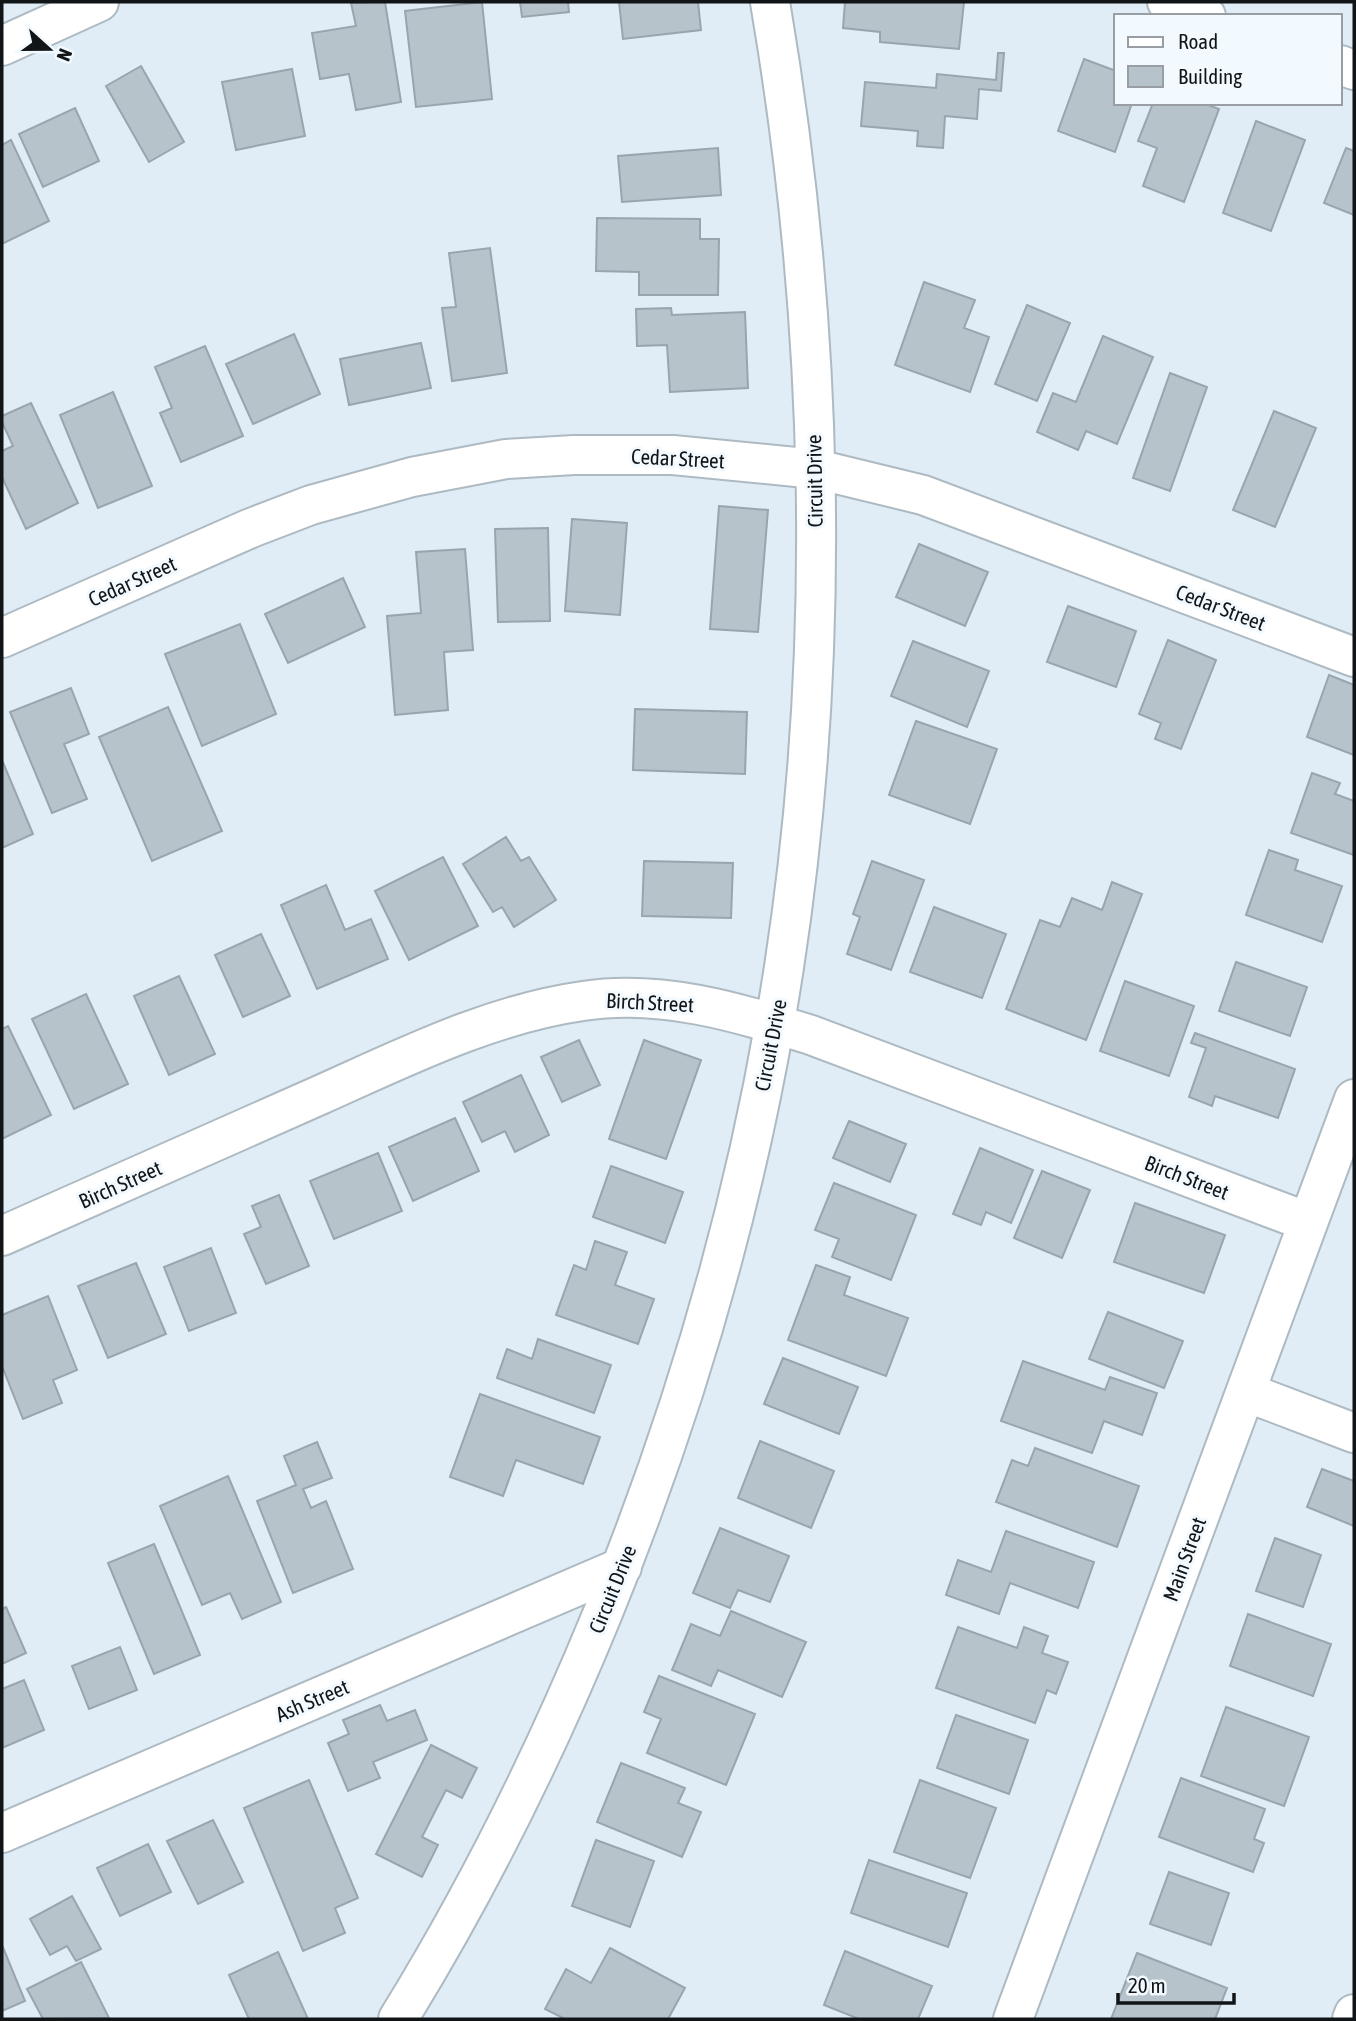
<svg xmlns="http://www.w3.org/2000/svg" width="1356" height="2021" font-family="'Asap Condensed',sans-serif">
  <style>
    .building { fill: #b6c3cb; stroke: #99a5ae; stroke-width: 2 }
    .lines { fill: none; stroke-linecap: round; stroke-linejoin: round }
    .minor-casing { stroke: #aebac2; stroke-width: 42 }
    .minor { stroke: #fff; stroke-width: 38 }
    .labels { text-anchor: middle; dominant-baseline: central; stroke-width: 6; stroke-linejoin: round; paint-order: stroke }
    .street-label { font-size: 21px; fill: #111518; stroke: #f2f9ff }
  </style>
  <rect width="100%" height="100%" fill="#e0edf6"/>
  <path class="building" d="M385,2L401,102L356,110L349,74L320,79L312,33L356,26L351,3Z
    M482,2L492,99L416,107L405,11Z
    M520,2H568L569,12L522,17Z
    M619,2H698L701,30L623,39Z
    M845,2H964L959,49L880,42V32L843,28Z
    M998,53H1004L1001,91L979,89L977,119L945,116L943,148L917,146L918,131L861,126L865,82L936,88L937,74L996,80Z
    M1084,59L1116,71V103H1132L1115,152L1058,131Z
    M141,66L184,142L149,162L106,86Z
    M292,69L305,136L236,150L222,82Z
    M1153,103H1203L1219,109L1184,202L1143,186L1157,148L1138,141Z
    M75,108L99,161L43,187L19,134Z
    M1256,121L1305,140L1271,231L1223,213Z
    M11,140L49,221L2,244V145Z
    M718,148L721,195L622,202L618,156Z
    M1346,148L1354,151V215L1324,203Z
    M597,218L700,219V239H719L718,295H639V272L596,271Z
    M490,248L507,373L452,381L442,308L456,307L449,253Z
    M924,282L975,300L964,328L989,337L970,392L895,365Z
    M1027,305L1070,323L1037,401L995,384Z
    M671,308L672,315L745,312L748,388L670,392L667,345L637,346L636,309Z
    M294,334L320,394L253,424L226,364Z
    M1103,336L1153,357L1117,444L1086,431L1078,450L1037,432L1053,393L1076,402Z
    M421,343L431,388L349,405L340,359Z
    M205,346L243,436L181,462L160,413L172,408L155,367Z
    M1170,373L1207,387L1170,491L1133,478Z
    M113,392L152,486L98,508L60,415Z
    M31,403L78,503L26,529L2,477V451L13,446L2,422V416Z
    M1274,411L1316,428L1275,527L1233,510Z
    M719,506L768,510L758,632L710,629Z
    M572,519L627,523L620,615L565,611Z
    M548,528L550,621L498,622L495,529Z
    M919,544L988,572L965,626L896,597Z
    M465,549L473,650L444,652L448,710L395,715L387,616L421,613L416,552Z
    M343,578L365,627L288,663L265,614Z
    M1068,606L1136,631L1116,687L1047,662Z
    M240,624L276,714L202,746L165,654Z
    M1168,640L1216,660L1181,749L1155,739L1161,723L1139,714Z
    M913,641L989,671L967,727L891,696Z
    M1329,675L1354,685V755L1307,737Z
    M71,688L89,734L64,744L87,799L52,813L10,712Z
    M168,707L222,831L152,861L99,737Z
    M635,709L747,712L745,774L633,770Z
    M916,721L997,749L970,824L889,795Z
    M2,760L33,834L2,848Z
    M1312,773L1340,783L1335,794L1354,801V855L1291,833Z
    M506,837L521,861L529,857L556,900L514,927L502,907L493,912L463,864Z
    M1269,850L1298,860L1295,870L1342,886L1322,942L1246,915Z
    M443,857L478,926L409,960L375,891Z
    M644,861L733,863L731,918L642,916Z
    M872,861L924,880L891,970L847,954L860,917L853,914Z
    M1112,882L1142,894L1086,1040L1006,1009L1040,920L1060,927L1072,898L1102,910Z
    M326,885L345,930L371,919L388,959L317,989L281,905Z
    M934,907L1006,934L982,998L910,972Z
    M261,934L290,996L243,1017L215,955Z
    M1236,962L1307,987L1290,1036L1219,1011Z
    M179,976L215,1054L169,1075L134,996Z
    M1125,981L1194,1006L1169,1076L1100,1051Z
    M86,994L128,1084L74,1109L32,1019Z
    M8,1026L51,1115L2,1139V1029Z
    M1195,1033L1295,1069L1278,1118L1215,1096L1212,1106L1189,1097L1206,1048L1191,1043Z
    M579,1040L600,1085L562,1102L541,1057Z
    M644,1040L701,1060L666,1159L609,1139Z
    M521,1075L549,1135L515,1152L505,1131L482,1142L463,1102Z
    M455,1118L479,1171L413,1201L389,1147Z
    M849,1121L906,1144L890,1182L833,1158Z
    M980,1148L1033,1170L1011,1223L986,1212L981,1225L953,1214Z
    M378,1153L402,1211L334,1239L310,1181Z
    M611,1166L683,1192L665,1243L593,1217Z
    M1042,1171L1090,1190L1062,1258L1014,1238Z
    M834,1183L916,1215L891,1280L832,1257L839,1239L815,1230Z
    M279,1195L309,1266L266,1284L244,1234L261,1227L252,1206Z
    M1135,1203L1225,1235L1204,1293L1114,1262Z
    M595,1241L627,1252L615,1285L654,1299L638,1344L556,1315L574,1265L586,1270Z
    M211,1248L236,1313L189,1331L164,1267Z
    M136,1263L166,1334L108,1358L78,1286Z
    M816,1265L850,1277L844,1295L908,1318L886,1376L788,1340Z
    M48,1296L77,1370L53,1380L62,1403L23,1419L2,1366V1315Z
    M1108,1312L1183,1341L1164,1388L1089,1359Z
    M538,1339L611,1365L594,1413L497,1378L507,1349L532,1359Z
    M783,1358L858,1387L839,1434L764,1404Z
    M1023,1361L1105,1390L1110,1377L1157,1393L1142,1435L1104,1421L1092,1453L1001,1421Z
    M480,1394L600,1437L583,1484L516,1460L503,1496L450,1477Z
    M760,1441L834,1471L811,1528L738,1498Z
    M317,1442L332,1478L303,1489L311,1508L326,1501L353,1569L293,1593L257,1501L296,1485L284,1456Z
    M1035,1448L1139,1486L1117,1547L996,1502L1012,1460L1028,1466Z
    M1322,1469L1354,1481V1526L1307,1507Z
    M228,1476L281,1602L242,1619L230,1593L202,1605L160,1506Z
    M720,1528L789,1556L770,1602L738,1590L730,1608L693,1593Z
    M1006,1531L1094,1562L1078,1608L1010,1583L999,1614L946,1595L958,1560L991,1572Z
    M1275,1538L1321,1555L1303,1607L1256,1591Z
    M154,1544L200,1655L154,1674L108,1563Z
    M6,1607L26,1653L2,1664V1609Z
    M731,1611L806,1642L782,1697L718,1670L711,1686L672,1670L691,1624L720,1636Z
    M1248,1614L1331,1644L1313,1696L1230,1666Z
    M958,1627L1017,1648L1024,1627L1048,1636L1042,1653L1068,1662L1056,1694L1047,1690L1035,1723L936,1688Z
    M120,1647L137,1690L89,1709L72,1666Z
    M659,1676L755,1714L726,1785L647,1753L661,1719L644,1712Z
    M24,1680L44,1730L2,1748V1689Z
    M380,1705L387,1721L415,1710L427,1740L373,1762L380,1778L348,1791L328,1743L349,1734L343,1720Z
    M1226,1707L1309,1737L1284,1806L1201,1776Z
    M956,1715L1028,1740L1009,1794L937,1768Z
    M431,1745L477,1768L462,1798L446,1790L422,1837L438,1845L422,1877L376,1854Z
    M621,1763L685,1788L678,1803L701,1812L682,1857L597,1822Z
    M1181,1778L1265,1809L1254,1839L1264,1843L1253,1872L1159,1837Z
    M309,1780L358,1898L335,1908L345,1933L303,1951L244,1808Z
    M920,1780L996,1808L970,1878L894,1852Z
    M213,1820L243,1882L198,1904L167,1841Z
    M596,1840L654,1861L630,1927L572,1906Z
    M148,1844L171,1892L120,1916L97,1868Z
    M869,1860L967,1893L948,1947L851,1913Z
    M1169,1872L1229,1893L1211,1945L1150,1924Z
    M72,1896L101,1949L76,1961L67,1946L50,1955L30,1919Z
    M2,1945L25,2001L2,2011Z
    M610,1948L685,1988L668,2019H565L545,2009L566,1969L591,1983Z
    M845,1951L932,1986L918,2019H859L824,2005Z
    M278,1952L308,2019H249L229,1975Z
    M1137,1953L1227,1988L1215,2019H1111Z
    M81,1962L109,2018L43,2019L27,1989Z"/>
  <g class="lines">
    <defs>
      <path id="minor" d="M1167,2L1206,16
        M2,46L99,2
        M1340,65L1354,70
        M2,638L251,528L311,505L412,477L506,459L574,455H673L816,469L923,495L1354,657
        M2,1236C108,1189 214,1142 320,1095C405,1057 491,1014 583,1001C662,989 736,1012 811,1035L1308,1222
        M1246,1392L1354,1433
        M2,1833L622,1567
        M398,2019C477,1891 545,1754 602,1615C687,1407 750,1190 784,967C833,648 824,319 770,2
        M1013,2019L1354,1099
        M1352,2019L1354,2014"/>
    </defs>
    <use href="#minor" class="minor-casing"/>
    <use href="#minor" class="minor"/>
  </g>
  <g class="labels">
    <g class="street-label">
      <text transform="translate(678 458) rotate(3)">Cedar Street</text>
      <text transform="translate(814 481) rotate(-91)">Circuit Drive</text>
      <text transform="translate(132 581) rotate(-24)">Cedar Street</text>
      <text transform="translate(1221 607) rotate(21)">Cedar Street</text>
      <text transform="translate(650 1002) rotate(3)">Birch Street</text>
      <text transform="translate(770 1045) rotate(-79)">Circuit Drive</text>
      <text transform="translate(1187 1177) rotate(21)">Birch Street</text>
      <text transform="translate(120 1184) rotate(-24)">Birch Street</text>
      <text transform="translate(1184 1559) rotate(-70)">Main Street</text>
      <text transform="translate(612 1589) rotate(-68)">Circuit Drive</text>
      <text transform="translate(312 1700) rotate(-23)">Ash Street</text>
    </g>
  </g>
  <rect width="1356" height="2021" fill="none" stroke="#111518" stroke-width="7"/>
  <rect x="1114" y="14" width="228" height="91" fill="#f2f9ff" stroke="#989ea3" stroke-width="2"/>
  <rect x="1128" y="37" width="35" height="10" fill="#ffffff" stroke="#989ea3" stroke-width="2"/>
  <text x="1178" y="49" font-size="21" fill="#111518">Road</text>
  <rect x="1128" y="66" width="35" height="21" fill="#b6c3cb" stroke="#989ea3" stroke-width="2"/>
  <text x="1178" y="84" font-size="21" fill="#111518">Building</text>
  <g transform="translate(49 49) rotate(111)" stroke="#f2f9ff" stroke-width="5" paint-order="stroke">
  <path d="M0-5L12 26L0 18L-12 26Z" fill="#111518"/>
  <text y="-10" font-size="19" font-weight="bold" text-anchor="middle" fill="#111518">N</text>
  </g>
  <path d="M1118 1993v10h116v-10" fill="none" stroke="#111518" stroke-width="3.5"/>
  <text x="1128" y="1993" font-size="21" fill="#111518" stroke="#f2f9ff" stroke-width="5" paint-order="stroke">20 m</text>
</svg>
